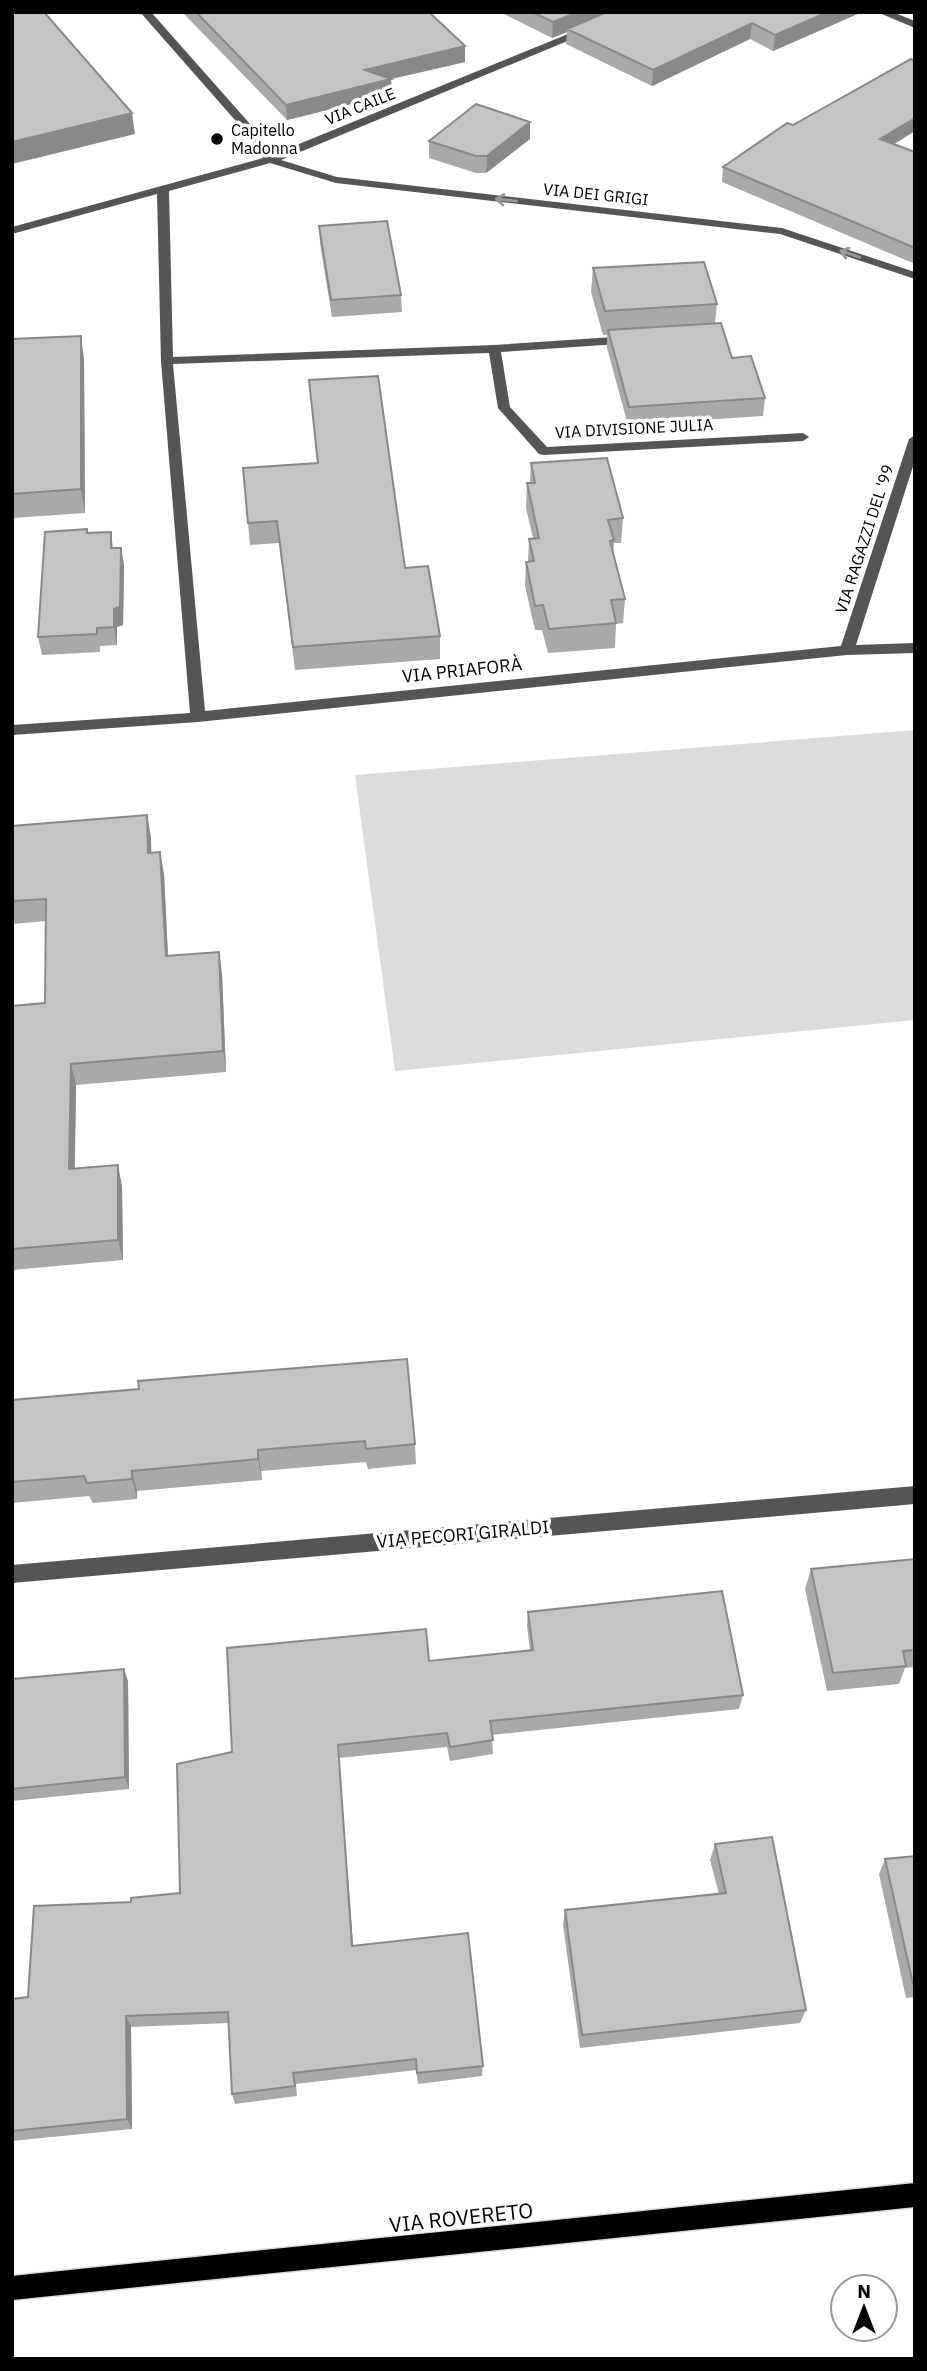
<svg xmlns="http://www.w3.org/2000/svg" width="927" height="2371" font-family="'IBM Plex Sans',sans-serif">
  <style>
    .green { fill: #dcdcdc }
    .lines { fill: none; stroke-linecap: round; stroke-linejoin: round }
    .major-casing { stroke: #dbdbdb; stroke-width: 3 }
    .minor { fill: #555; fill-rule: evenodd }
    .major { fill: #000; fill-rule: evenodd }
    .wall { fill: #a9a9a9 }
    .shaded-wall { fill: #898989 }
    .building { fill: #c4c4c4; stroke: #898989; stroke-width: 2 }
    .oneway { stroke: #999 }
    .poi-dot { fill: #000; stroke: #fff; stroke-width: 2.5 }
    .labels { text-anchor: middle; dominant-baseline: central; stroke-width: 7; stroke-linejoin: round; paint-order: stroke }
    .far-street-label { font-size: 16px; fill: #000; stroke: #fff }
    .far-poi-label { font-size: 16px; fill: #000; stroke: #fff; text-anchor: start }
    .street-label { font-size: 18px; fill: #000; stroke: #fff }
    .near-street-label { font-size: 21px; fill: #000; stroke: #fff }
  </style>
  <rect width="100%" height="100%" fill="#fff"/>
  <path class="green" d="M915,730V1020L395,1071L355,775Z"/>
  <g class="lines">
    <defs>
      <path id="major" d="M915,2183V2207L12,2300V2276Z"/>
    </defs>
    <use href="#major" class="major-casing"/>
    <path class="minor" d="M140,12H151L257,132L272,155L622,12H637L281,160L337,177L782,228L915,272V279L780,234L336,183L270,163L169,191L173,357L494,345L629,336L633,337V343L501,352L510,407L547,447L803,433L809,437L803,441L544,455L539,454L498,408L489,353L173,364L205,711L841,646L909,439L915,435V460L856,645L915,643V653L847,655L198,722L12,735V725L190,713L161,361L157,194L12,234V227L263,158L249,136Z
      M877,12H892L915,21V28Z
      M915,1486V1504L12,1583V1565Z"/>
    <use href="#major" class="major"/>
  </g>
  <path class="wall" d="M182,12H429L465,62L391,79L392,94L287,120Z
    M500,12H862L773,51L750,39L652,86L566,44L567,32L552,38Z
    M915,61V131L894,144L915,152V264L722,182L723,167L793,125Z
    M530,139L486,173H476L429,158V141Z
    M319,226L401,295L402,312L332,317L320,243Z
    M593,268L717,304L715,323L732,358L765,398L763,416L628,425L607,348V335H603L591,292Z
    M12,339L84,359L85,513L12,518Z
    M309,380L440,636V659L295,670L279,543L250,545L243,468L317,463Z
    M531,463L623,518L621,543H614L613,554L625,599L623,623L616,624L615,648L548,653L542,630H535L525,586L526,562H528L529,539L533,538L526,508L527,483H530Z
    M111,532L113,548H121L124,565L123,625L117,627V645L100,646V652L42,655L38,637L88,533Z
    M147,815L151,838V852L164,874L168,956L222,974L226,1072L76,1085L75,1169L122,1186L123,1260L12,1270V1006L45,1003L46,921L12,924V826Z
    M12,1400L415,1444L416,1464L368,1469L366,1462L261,1471L262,1480L137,1491V1499L93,1503L89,1496L12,1503Z
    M915,1559V1667L905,1668L899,1684L827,1691L805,1589L811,1569Z
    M528,1612L743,1695L739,1709L492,1735L493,1754L450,1761L447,1747L339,1758L353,1946L483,2066L482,2076L418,2084L416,2070L296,2084L297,2096L235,2104L232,2094L229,2023L131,2027L132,2129L12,2141V1999L28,1997L131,1902L180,1893L232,1752L429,1661L530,1650L527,1626Z
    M12,1679L128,1681L129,1789L12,1801Z
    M715,1844L806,2010L800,2023L580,2048L563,1925L565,1910L719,1894L710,1860Z
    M915,1856V1997L906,1998L879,1874L885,1859Z"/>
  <path class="shaded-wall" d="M578,12H614L567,29V32L552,38L553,22Z
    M828,12H862L773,51L775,35Z
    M752,23L750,39L652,86L653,70Z
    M465,46V62L391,79L392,94L287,120L286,105L365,70Z
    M132,113L135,134L12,164V142Z
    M915,118V131L878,154L880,139Z
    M530,122V139L486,173L487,156Z
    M81,336L84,359L85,513L81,489Z
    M121,548L124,565L123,625L117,627V645L114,627V609Z
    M147,815L151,838L152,875L148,853Z
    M160,852L164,874L169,978L166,956Z
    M219,952L222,974L226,1072L223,1051Z
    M71,1064L76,1085L74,1190L69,1169Z
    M118,1165L122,1186L123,1260L118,1240Z
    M258,1450L261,1471L262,1480L258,1459Z
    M132,1471L137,1491V1499L132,1479Z
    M124,1669L128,1681L129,1789L125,1777Z
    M338,1745L339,1758L354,1957L352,1946Z
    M126,2016L131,2027L132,2129L127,2119Z"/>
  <path class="building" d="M12,12H44L132,113L12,142Z
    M196,12H429L465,46L365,70L391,79L286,105Z
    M532,12H578L553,22Z
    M607,12H828L775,35L752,23L653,70L567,29Z
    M911,59L915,61V118L880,139L915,152V248L723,167L787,123L793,125Z
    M476,104L530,122L487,156H476L429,141Z
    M387,221L401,295L331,300L319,226Z
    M704,262L717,304L605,311L593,268Z
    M721,323L732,358L751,356L765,398L629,407L608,330Z
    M81,336V489L12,494V339Z
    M378,376L405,568L428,566L440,636L293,647L277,521L248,523L243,468L318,463L309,380Z
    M607,458L623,518L608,520L614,540L610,541L625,599L611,600L616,623L549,629L543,605L535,606L526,562L534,561L529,539L539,538L527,483H535L531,463Z
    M87,529V533L111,532V548H121L120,607L114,609V627L97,628V634L38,637L45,532Z
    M147,815L148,853L160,852L166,956L219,952L223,1051L71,1064L69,1169L118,1165V1240L12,1249V1006L45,1003L46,899L12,901V826Z
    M407,1359L415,1444L366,1449L365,1441L258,1450V1459L132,1471V1479L87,1483L84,1476L12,1482V1400L139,1389L138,1381Z
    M915,1559V1650L903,1651L906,1666L833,1673L811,1569Z
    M722,1591L743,1695L490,1721L493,1740L450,1747L447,1733L338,1745L352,1946L468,1933L483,2066L417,2073L416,2059L293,2073L295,2086L232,2094L228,2012L126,2016L127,2119L12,2131V1999L28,1997L34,1906L131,1902V1898L180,1893L177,1764L232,1752L227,1648L426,1629L429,1661L533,1650L528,1612Z
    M124,1669L125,1777L12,1789V1679Z
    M772,1837L806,2010L582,2035L565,1910L726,1893L715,1844Z
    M915,1856V1984H913L885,1859Z"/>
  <defs><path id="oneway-shaft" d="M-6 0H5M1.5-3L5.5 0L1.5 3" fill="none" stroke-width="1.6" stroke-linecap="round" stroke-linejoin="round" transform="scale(1.75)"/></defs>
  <g class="oneway">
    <use href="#oneway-shaft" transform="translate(506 200) rotate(-174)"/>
    <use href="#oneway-shaft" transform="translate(850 254) rotate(-161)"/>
  </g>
  <circle class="poi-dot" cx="217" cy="139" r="7"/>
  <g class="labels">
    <g class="far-street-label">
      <text transform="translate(360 106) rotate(-22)">VIA CAILE</text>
      <text transform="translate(596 194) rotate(6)">VIA DEI GRIGI</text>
      <text transform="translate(634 428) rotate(-3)">VIA DIVISIONE JULIA</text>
      <text transform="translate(864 539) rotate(-72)">VIA RAGAZZI DEL '99</text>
    </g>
    <g class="far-poi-label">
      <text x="231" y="130">Capitello<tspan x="231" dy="18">Madonna</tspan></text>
    </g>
    <g class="street-label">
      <text transform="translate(462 670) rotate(-6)">VIA PRIAFORÀ</text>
      <text transform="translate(463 1534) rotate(-5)">VIA PECORI GIRALDI</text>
    </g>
    <g class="near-street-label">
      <text transform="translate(461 2217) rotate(-6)">VIA ROVERETO</text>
    </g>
  </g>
  <rect width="927" height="2371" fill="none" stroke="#000000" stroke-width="28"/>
  <g transform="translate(864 2308)"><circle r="33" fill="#ffffff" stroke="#999999" stroke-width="2"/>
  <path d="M0-5L12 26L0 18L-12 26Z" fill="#000000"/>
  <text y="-10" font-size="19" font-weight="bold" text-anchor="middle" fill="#000000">N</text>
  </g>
</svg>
